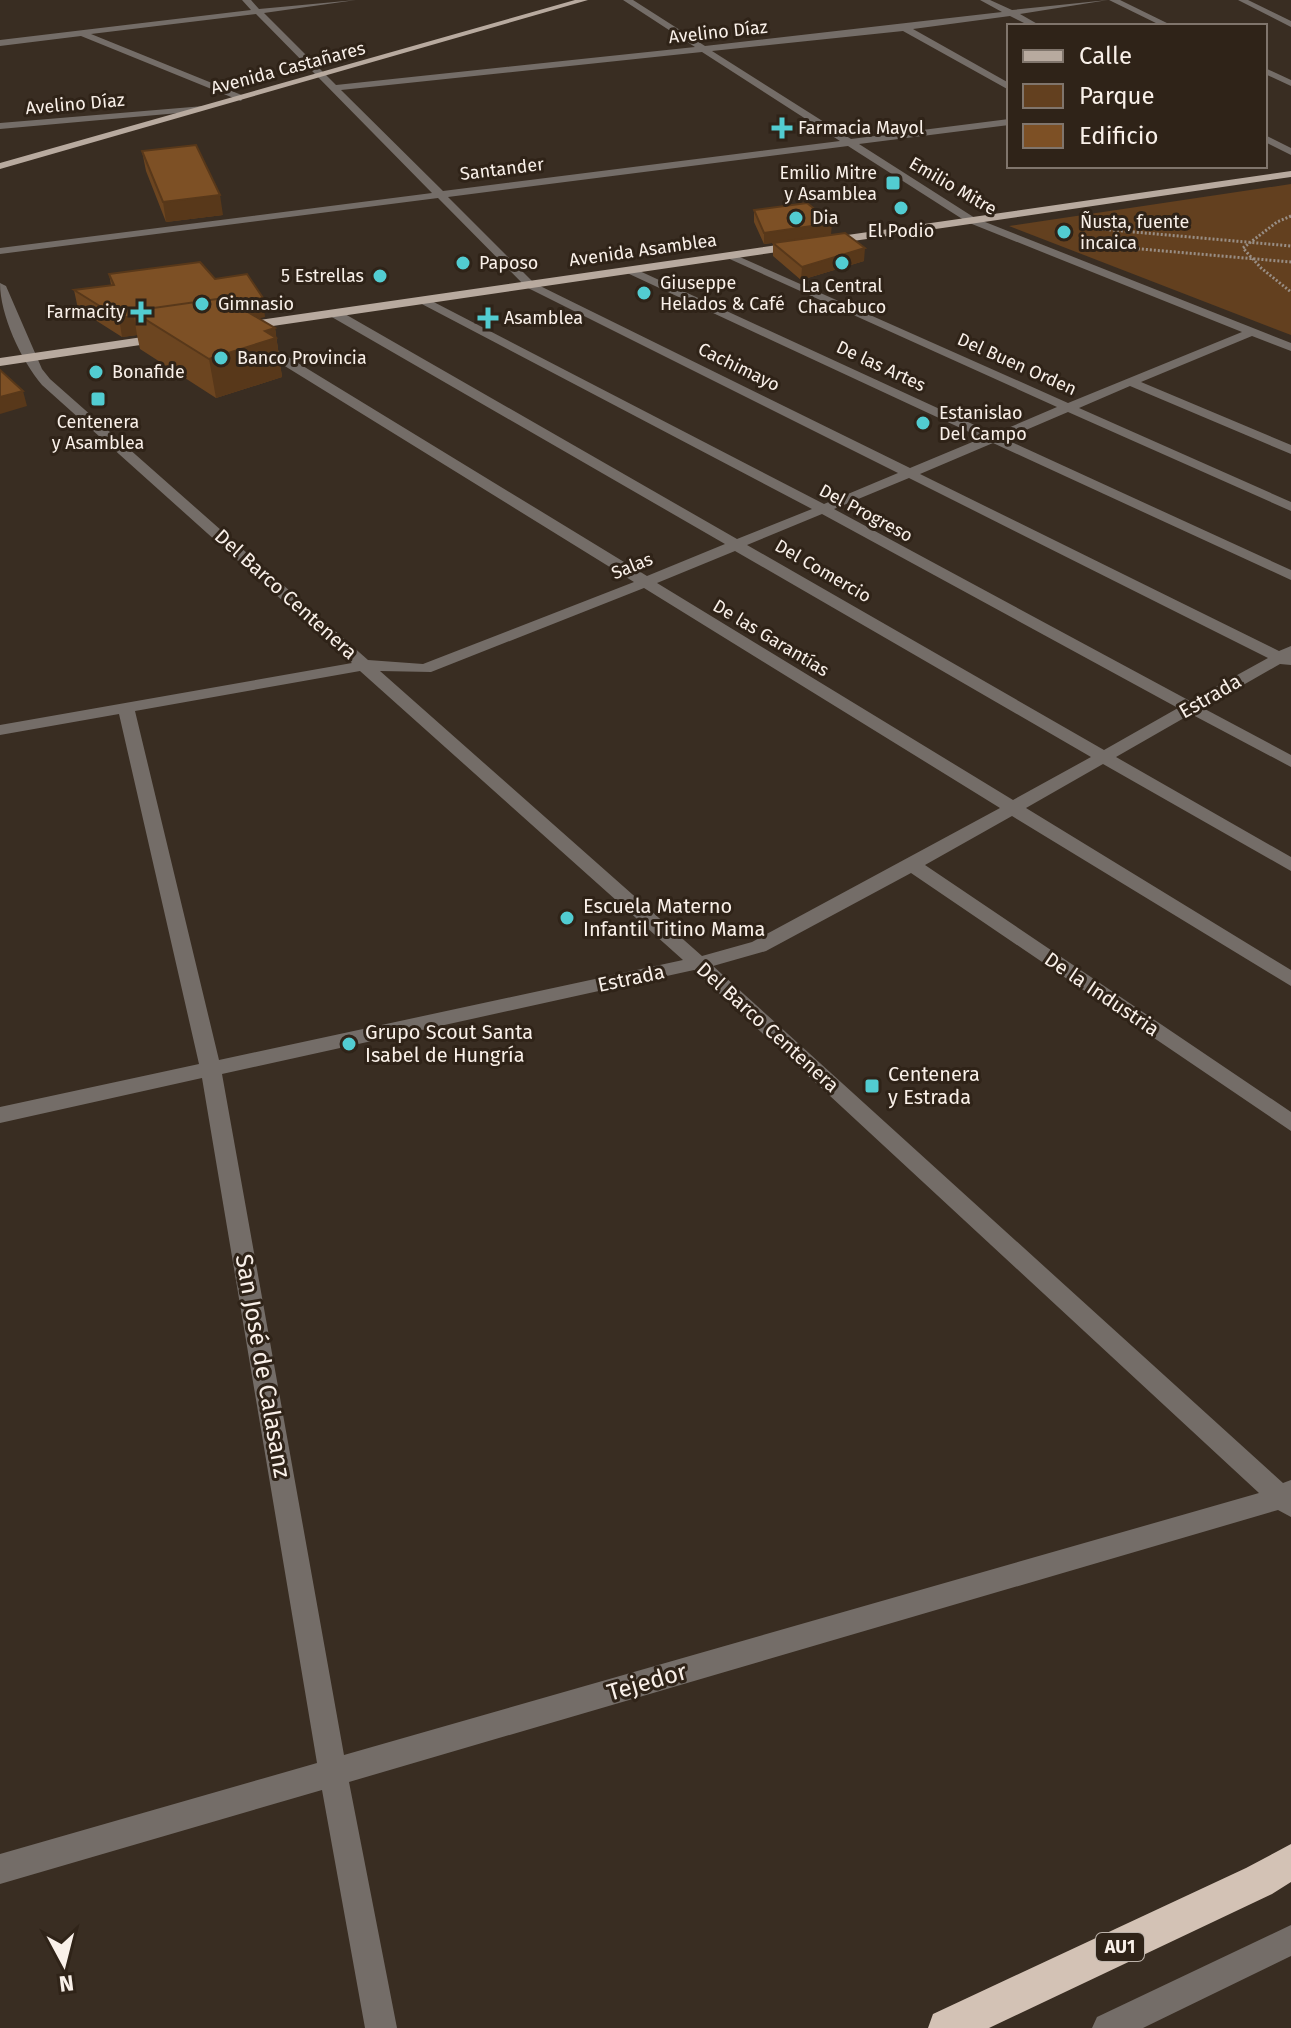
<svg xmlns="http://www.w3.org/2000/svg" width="1291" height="2028" font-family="'Fira Sans',sans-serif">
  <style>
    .green { fill: #63401f }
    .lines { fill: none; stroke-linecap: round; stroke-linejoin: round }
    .path { stroke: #998e85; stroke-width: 3; stroke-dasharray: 2 2; stroke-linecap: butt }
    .minor { fill: #746d68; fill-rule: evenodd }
    .major { fill: #b8aa9f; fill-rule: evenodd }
    .highway { fill: #d3c2b5; fill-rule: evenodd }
    .wall { fill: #6c4520 }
    .shaded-wall { fill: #58381a }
    .building { fill: #7d5025; stroke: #58381a; stroke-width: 2 }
    .poi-dot { fill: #52ccd1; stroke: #2f2318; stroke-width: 3 }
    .labels { text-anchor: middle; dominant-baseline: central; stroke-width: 6; stroke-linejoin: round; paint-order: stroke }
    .far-street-label { font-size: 18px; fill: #f9f0e9; stroke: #2f2318 }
    .far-poi-label { font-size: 18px; fill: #f9f0e9; stroke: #2f2318; text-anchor: start }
    .shield { fill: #2f2318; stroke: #bcb2aa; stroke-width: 2 }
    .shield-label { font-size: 18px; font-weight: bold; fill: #f9f0e9 }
    .street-label { font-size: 20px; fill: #f9f0e9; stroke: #2f2318 }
    .poi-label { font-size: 20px; fill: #f9f0e9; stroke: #2f2318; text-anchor: start }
    .near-street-label { font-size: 24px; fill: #f9f0e9; stroke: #2f2318 }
  </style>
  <rect width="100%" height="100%" fill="#392d22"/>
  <path class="green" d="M1291,184V335L1009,226Z"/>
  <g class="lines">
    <path class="path" d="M1291,216L1277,222L1243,248L1261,268L1291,292
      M1089,228L1291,246
      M1106,246L1291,262"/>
    <path class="minor" d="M242,0H251L259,9L356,0L264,13L336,85L695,47L623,0H633L705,46L1002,12L980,0H990L1012,10L1108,0L1020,14L1041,26H1030L1010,16L913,29L1009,83V90L903,31L712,51L851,139L1009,119V125L859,144L975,218L1291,343V351L1252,336L1141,382L1291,445V454L1130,386L1079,408L1291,502V511L1068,412L1005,439L1291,570V580L993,443L920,474L1279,651L1291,646V665L1280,664L1203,708L1291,755V767L1191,714L1116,757L1291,857V871L1103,764L1026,808L1291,970V986L1012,816L925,865L1291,1112V1131L911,873L766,951L713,966L1283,1483L1291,1480V1517L1278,1510L349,1782L397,2028H365L322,1790L0,1884V1854L317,1763L202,1078L0,1123V1107L199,1064L119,714L0,735V725L352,663L42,385C21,360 0,315 0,283L6,286L42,369L50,379L368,660L423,664L634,582L254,347V341H262L647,576L725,544L330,316V310H338L737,539L812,509L418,302V298H426L824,504L898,473L526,287L438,198L0,254V248L432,193L256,14L91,34L244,96L241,101L81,36L0,46V40L251,10ZM702,52L840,141L443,191L341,90ZM848,146L967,222L1242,332L1068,403L733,254L723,256L1057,407L994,434L633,268H625V272L982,438L910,468L534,283L448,197ZM909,478L1268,658L1190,701L834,509ZM822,514L1178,708L1104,750L747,545ZM735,551L1091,757L1013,800L657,583ZM644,588L1000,808L752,942L702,956L380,671L431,672ZM360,671L683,960L219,1060L135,711ZM694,970L1259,1493L344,1755L222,1074Z
      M1109,0H1120L1173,26H1162Z
      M1238,0H1248L1291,21V27Z
      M1265,68L1291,80V86L1265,74Z
      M204,106L201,111L0,129V123Z
      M1265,135L1291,148V155L1265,142Z
      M1291,1925V1956L1143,2028H1092L1097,2017Z"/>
    <path class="major" d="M575,0H588L0,169V163Z
      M1291,171V177L238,331L232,327L238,323Z
      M163,334L167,335V341L0,366V358Z"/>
    <path class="highway" d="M1291,1844V1882L1272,1894L989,2028H928L933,2014L1246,1868Z"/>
  </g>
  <path class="wall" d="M142,151L223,215L166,222L146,171Z
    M754,210L831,235L764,244L754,222Z
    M773,243L864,261L801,280L773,256Z
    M109,274L215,279L265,317L257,318L275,328L282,377L216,398L140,349L137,335L122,337L78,309L74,290L111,285Z"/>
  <path class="shaded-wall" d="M220,195L223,215L166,222L163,202Z
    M832,223L831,235L764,244V233Z
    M865,248L864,261L801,280L802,267Z
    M263,298L265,317L165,331L140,315Z
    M134,316L137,335L122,337L119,318Z
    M275,328L282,377L216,398L209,359L265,331Z
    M23,391L27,406L0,414V397Z"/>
  <path class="building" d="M196,145L220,195L163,202L142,151Z
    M807,203L832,223L764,233L754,210Z
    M845,233L865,248L802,267L773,243Z
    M200,262L215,279L247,274L263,298L231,302L224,298L132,311L134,316L119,318L74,290L114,285L109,274Z
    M224,298L275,328L265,331L276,338L209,359L132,311Z
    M0,370L23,391L0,397Z"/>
  <g class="poi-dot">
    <path d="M778 116h8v8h8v8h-8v8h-8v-8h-8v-8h8z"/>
    <rect x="885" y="175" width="16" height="16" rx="4"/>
    <circle cx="901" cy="208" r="8"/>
    <circle cx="796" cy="218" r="8"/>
    <circle cx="1064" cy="232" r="8"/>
    <circle cx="463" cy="263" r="8"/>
    <circle cx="842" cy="263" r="8"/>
    <circle cx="380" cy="276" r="8"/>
    <circle cx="644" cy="293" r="8"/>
    <circle cx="202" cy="304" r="8"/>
    <path d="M137 300h8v8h8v8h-8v8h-8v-8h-8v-8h8z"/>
    <path d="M484 306h8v8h8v8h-8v8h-8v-8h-8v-8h8z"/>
    <circle cx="221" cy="358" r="8"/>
    <circle cx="96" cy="372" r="8"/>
    <rect x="90" y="391" width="16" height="16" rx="4"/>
    <circle cx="923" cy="423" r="8"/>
    <circle cx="567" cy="918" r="8"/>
    <circle cx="349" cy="1044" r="8"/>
    <rect x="864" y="1078" width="16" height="16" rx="4"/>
  </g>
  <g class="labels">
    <g class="far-street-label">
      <text transform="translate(718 32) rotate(-6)">Avelino Díaz</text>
      <text transform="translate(288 68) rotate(-15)">Avenida Castañares</text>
      <text transform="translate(75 104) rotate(-5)">Avelino Díaz</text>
      <text transform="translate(502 169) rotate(-7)">Santander</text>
      <text transform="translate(953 186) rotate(30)">Emilio Mitre</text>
      <text transform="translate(643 250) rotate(-8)">Avenida Asamblea</text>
      <text transform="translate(1017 364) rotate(24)">Del Buen Orden</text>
      <text transform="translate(881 366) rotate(25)">De las Artes</text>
      <text transform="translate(739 367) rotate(26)">Cachimayo</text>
      <text transform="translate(866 513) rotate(28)">Del Progreso</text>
      <text transform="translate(632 566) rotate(-22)">Salas</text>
      <text transform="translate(823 571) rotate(30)">Del Comercio</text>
      <text transform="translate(771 638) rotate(31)">De las Garantías</text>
    </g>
    <g class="far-poi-label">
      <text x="798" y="128">Farmacia Mayol</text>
      <text x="877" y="173" text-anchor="end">Emilio Mitre<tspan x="877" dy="21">y Asamblea</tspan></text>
      <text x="812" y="218">Dia</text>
      <text x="1080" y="222">Ñusta, fuente<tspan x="1080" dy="21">incaica</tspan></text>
      <text x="901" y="231" text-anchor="middle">El Podio</text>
      <text x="479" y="263">Paposo</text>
      <text x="364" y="276" text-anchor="end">5 Estrellas</text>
      <text x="660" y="283">Giuseppe<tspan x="660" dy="21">Helados &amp; Café</tspan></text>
      <text x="842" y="286" text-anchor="middle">La Central<tspan x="842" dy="21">Chacabuco</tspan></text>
      <text x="218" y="304">Gimnasio</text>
      <text x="125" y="312" text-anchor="end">Farmacity</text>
      <text x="504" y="318">Asamblea</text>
      <text x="237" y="358">Banco Provincia</text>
      <text x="112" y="372">Bonafide</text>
      <text x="939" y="413">Estanislao<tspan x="939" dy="21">Del Campo</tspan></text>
      <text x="98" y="422" text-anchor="middle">Centenera<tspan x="98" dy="21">y Asamblea</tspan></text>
    </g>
    <rect class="shield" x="1096" y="1933" width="48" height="28" rx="6"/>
    <g class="shield-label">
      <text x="1120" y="1947">AU1</text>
    </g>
    <g class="street-label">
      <text transform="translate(286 594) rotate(42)">Del Barco Centenera</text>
      <text transform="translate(1210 696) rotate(-30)">Estrada</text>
      <text transform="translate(631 978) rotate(-12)">Estrada</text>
      <text transform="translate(1102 994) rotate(34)">De la Industria</text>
      <text transform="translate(768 1027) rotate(42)">Del Barco Centenera</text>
    </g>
    <g class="poi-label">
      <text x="583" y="906">Escuela Materno<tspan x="583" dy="23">Infantil Titino Mama</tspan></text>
      <text x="365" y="1032">Grupo Scout Santa<tspan x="365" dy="23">Isabel de Hungría</tspan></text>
      <text x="888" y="1074">Centenera<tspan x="888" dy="23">y Estrada</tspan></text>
    </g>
    <g class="near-street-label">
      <text transform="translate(263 1366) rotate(80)">San José de Calasanz</text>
      <text transform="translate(647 1682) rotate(-16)">Tejedor</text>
    </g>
  </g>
  <rect x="1007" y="24" width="260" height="144" fill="#2f2318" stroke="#80756c" stroke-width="2"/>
  <rect x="1023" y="50" width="40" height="12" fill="#b8aa9f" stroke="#80756c" stroke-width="2"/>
  <text x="1079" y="64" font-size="24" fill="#f9f0e9">Calle</text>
  <rect x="1023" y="84" width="40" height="24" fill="#63401f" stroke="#80756c" stroke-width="2"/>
  <text x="1079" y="104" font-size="24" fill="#f9f0e9">Parque</text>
  <rect x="1023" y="124" width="40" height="24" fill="#7d5025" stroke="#80756c" stroke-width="2"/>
  <text x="1079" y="144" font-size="24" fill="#f9f0e9">Edificio</text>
  <g transform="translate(64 1964) rotate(173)" stroke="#2f2318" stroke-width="6" paint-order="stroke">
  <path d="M0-6L14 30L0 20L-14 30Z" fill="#f9f0e9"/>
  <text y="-12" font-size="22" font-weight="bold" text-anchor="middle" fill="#f9f0e9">N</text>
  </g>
</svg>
